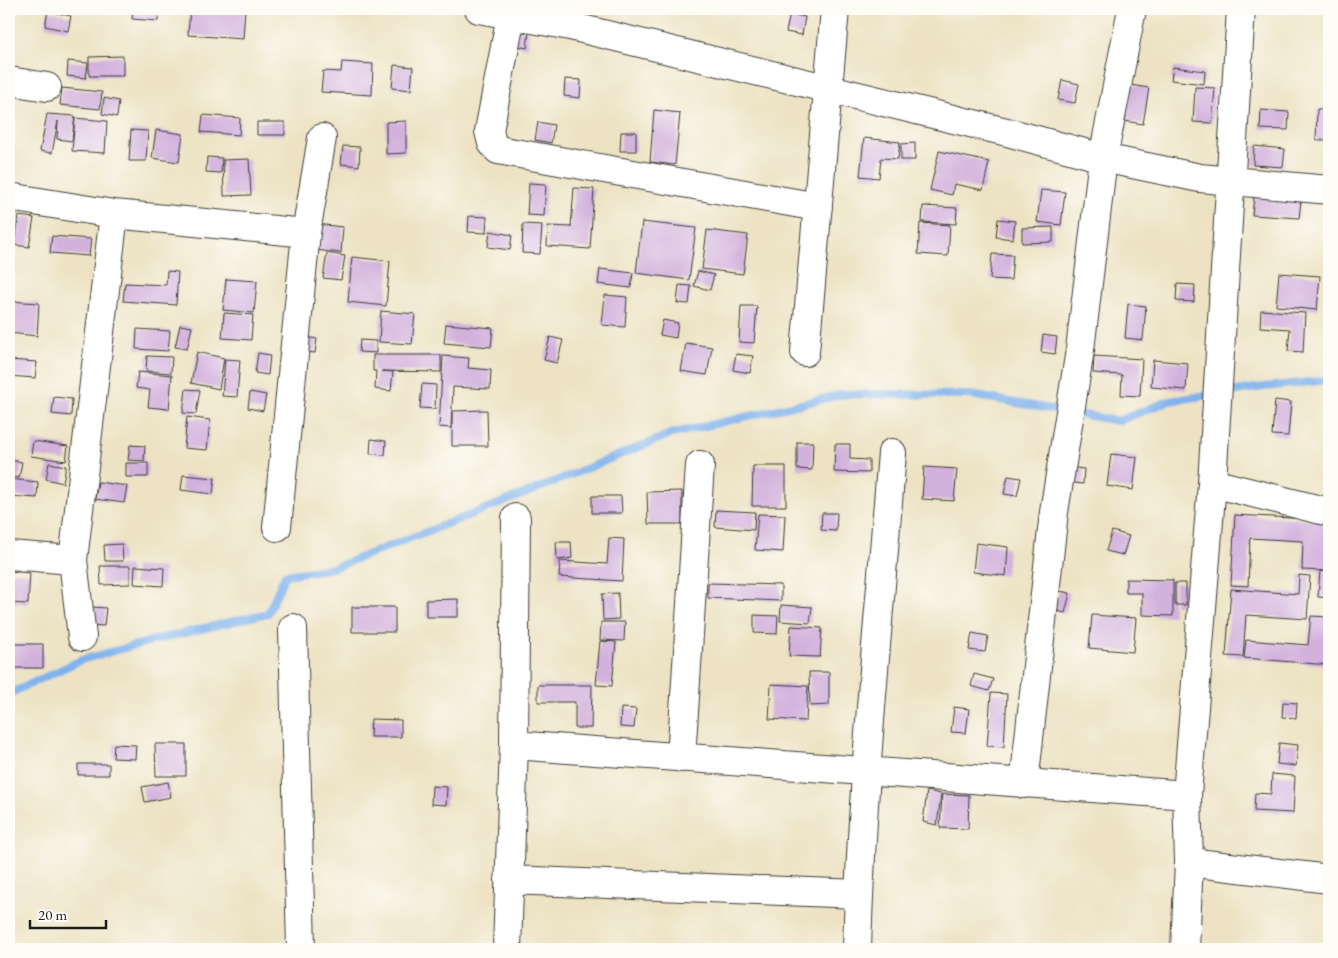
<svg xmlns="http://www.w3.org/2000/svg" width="1338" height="958" font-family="'EB Garamond',serif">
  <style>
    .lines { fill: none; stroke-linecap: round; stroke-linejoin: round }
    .stream { stroke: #80b2ec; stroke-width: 8 }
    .building { fill: #d2b1dd }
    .minor-casing { stroke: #3b3a35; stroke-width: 30 }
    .minor { stroke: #fff; stroke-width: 28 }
  </style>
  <rect width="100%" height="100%" fill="#fdfcf7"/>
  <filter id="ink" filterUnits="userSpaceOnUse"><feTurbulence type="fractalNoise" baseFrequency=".02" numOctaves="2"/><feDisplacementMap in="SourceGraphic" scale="10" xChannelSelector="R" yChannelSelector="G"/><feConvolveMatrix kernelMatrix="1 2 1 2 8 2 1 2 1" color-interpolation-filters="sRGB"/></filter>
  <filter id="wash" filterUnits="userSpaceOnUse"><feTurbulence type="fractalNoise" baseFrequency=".0096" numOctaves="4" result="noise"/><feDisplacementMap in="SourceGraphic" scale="20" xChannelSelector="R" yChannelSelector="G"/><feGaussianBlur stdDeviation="1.12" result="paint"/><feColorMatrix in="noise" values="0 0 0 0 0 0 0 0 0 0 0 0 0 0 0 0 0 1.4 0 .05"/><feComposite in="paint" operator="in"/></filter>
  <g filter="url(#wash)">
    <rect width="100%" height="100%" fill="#ede3c4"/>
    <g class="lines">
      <path class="stream" d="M9,694L81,660L155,640L268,613L285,575L333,568L529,492L671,434L844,394L971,395L1118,421L1169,401L1256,388L1329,380"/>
    </g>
    <g id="blocks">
      <path class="building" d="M133,9H159L158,21L132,19Z
        M190,9H245L243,39L188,35Z
        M48,11L71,16L68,31L45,26Z
        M790,14L805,17L802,35L786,32Z
        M514,28L529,31L527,48L512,45Z
        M123,56V76H89V57Z
        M68,61L88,63L86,78L67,76Z
        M342,62L373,64L372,95L321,92L323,71L341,72Z
        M394,65L413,67L411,90L392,88Z
        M1173,67L1205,71L1204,84L1171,80Z
        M565,79L581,80L580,98L564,96Z
        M1062,80L1079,84L1075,103L1058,100Z
        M1130,85L1149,88L1143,124L1124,121Z
        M1195,87L1215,88L1212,123L1193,122Z
        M62,88L102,92L100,109L60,105Z
        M104,98L119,101L117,117L102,114Z
        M1317,109H1329V140H1316Z
        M654,110L680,113L675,165L650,162Z
        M1261,110L1289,112L1288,130L1260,129Z
        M47,114L75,116L72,141L57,139L58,121L52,153L40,151Z
        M203,115L240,118L239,135L201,132Z
        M75,118L107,121L105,153L72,151Z
        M406,121V153L386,154V122Z
        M257,122H285V135H257Z
        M538,122L554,125L551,143L535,140Z
        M131,130L148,131L146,161H129Z
        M156,130L183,134L179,162L152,158Z
        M621,132H636V151H620Z
        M864,138L900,142L898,159L881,158L879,178L860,176Z
        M915,143V160H901V144Z
        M343,146L360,147L359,166L341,164Z
        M1254,146L1285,149L1283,167L1253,165Z
        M939,151L989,162L983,190L954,184L952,195L930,190Z
        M207,157L222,158L221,173L206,172Z
        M249,159L251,195L224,196L223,160Z
        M529,183L546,184L544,216L527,215Z
        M574,188L594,189L590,249L547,246L548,226L571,227Z
        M1041,190L1065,192L1061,225L1037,222Z
        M1254,197L1301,200L1299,218L1252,215Z
        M923,206L957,208L956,224L922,222Z
        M19,216L34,218L29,247L14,245L9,269V242H14Z
        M469,216L487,217L486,233L468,232Z
        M998,219L1015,221L1013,239L996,237Z
        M642,222L696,228L689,280L636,273Z
        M920,223L950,225L948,256L918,254Z
        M316,224L343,227L341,253L314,250Z
        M523,224L542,225L540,254L522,253Z
        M1053,227V242L1022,243V228Z
        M707,230L748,235L743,274L702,269Z
        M490,231L512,235L510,250L488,247Z
        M52,236L91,239L89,256L50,253Z
        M327,253L345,256L341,280L323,278Z
        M992,254L1013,255L1011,280L990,279Z
        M352,257L390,261L386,306L348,302Z
        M600,269L633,273L631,288L598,284Z
        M167,271L178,272L176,305L123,301L125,283L166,285Z
        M698,271L714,275L710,290L694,286Z
        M1279,273L1320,276L1317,310L1276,306Z
        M226,279L257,281L254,313L223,310Z
        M1177,284L1195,285L1194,302L1176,301Z
        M679,285L691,286L689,304L677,303Z
        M605,295L627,297L625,327L602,325Z
        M9,301L39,303L37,336L9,333Z
        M1128,304L1146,306L1143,340L1125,338Z
        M741,306H757L754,343L739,342Z
        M1261,310L1305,313L1303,352L1288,351L1290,329L1260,327Z
        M381,311L415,314L412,344L379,342Z
        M224,313L253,315L251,340L222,338Z
        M663,320L678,323L676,338L660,335Z
        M446,324L493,328L491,347L444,343Z
        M180,325L192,327L187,349L175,347Z
        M137,329L170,331L168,351L136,349Z
        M1043,335L1057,337L1055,354L1041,352Z
        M300,336L317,339L315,353L298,351Z
        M550,337L563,340L557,363L544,360Z
        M360,340L376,341V353L359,352Z
        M686,343L712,347L707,375L681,371Z
        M197,352L224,358L219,389L191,383Z
        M258,353L270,355L268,375L255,373Z
        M736,354L753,356L750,373L733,370Z
        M373,355H441V372L382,371L393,372L391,391L375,389L376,371H373Z
        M147,356L172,357L171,373L146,371Z
        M443,356L469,358L468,368L491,370L490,389L453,387L451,428L439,427Z
        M1094,356L1142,359L1140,396L1121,395L1122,375L1093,373Z
        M225,359L240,360L237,397L222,396Z
        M9,360L37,362L35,378L9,376Z
        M1153,360L1188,363L1186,390L1151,387Z
        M138,372L172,375L169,409L148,407L150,390L136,388Z
        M422,384L436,385L435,409L420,408Z
        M186,389L200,390L196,414L183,413Z
        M250,392L266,395L263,411L248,408Z
        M54,397L72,399L71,416L52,414Z
        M1275,400L1291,402L1288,436L1272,435Z
        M487,410L488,446H452V411Z
        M187,417L210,420L207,450L184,448Z
        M371,439L386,441L385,455L370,454Z
        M33,441L68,446L66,461L31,456Z
        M797,442H813L812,470L797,469Z
        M835,444H850V459L869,460V473L834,472Z
        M130,445L145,446L144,461L128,460Z
        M1111,454L1137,457L1133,490L1107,486Z
        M9,460L22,462L19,478L9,476Z
        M49,463L66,466L63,483L46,479Z
        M126,463H148V477H126Z
        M753,466H786V506H752Z
        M924,467L957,469L954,501L922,499Z
        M1067,467L1084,469L1083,484L1066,482Z
        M183,475L215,478L213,494L181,490Z
        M1008,476L1021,478L1017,496L1004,494Z
        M9,479L38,482L37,498L9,496Z
        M98,482L127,486L124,503L95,499Z
        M682,491V524H648L647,492Z
        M592,496H621L622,513H592Z
        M716,510L755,512L754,530L715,527Z
        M822,513H837L836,531L821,530Z
        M758,514L785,515L783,552L755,550Z
        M1235,515L1329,520V571L1302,570L1303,541L1250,538L1248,586L1231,585Z
        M1112,531L1129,536L1123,555L1106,551Z
        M609,538L624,539L622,581L559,577L560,561L607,564Z
        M556,542H571L572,558L557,560Z
        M976,543L1008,547L1006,576L973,572Z
        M122,544L123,561H105L104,545Z
        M100,566H130V584L101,585Z
        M135,566L164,568L163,586L134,584Z
        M9,571L30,573L28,604L9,603Z
        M1320,571L1329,572V598L1318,597Z
        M1299,575L1310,576L1307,619L1246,615L1243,657L1226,656L1231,589L1298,594Z
        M1126,579L1173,580V616L1142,615V593H1126Z
        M708,583L781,585V601L708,598Z
        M1175,583H1186V605H1175Z
        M1059,591L1070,593L1065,613L1054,610Z
        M618,593L619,619L603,620L602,594Z
        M458,599V617H426V600Z
        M781,605L812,607L810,623L780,621Z
        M92,607L106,608L104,626L90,625Z
        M352,607H395V632H352Z
        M754,615L778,616L777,634L754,633Z
        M1092,615L1136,618L1133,652L1089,648Z
        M1311,616L1329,617V665L1244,658L1246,640L1308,645Z
        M601,622H625L624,641L600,640Z
        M791,626L822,628L820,657L789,656Z
        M972,633L988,636L985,652L969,650Z
        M600,641L616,642L612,686L596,685Z
        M9,644H43V668H9Z
        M809,672H829V705L810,706Z
        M974,674L993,679L989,691L971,686Z
        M771,684L808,686L806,721L769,719Z
        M538,685H592L591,728H575V702H538Z
        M991,693L1007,694L1004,747L987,746Z
        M1283,702L1297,703L1296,718L1282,717Z
        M954,707L969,709L966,733L951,732Z
        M621,708L636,709L634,728L620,727Z
        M371,719L401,720V737H370Z
        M1279,743L1298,745L1296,766L1277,764Z
        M114,744L136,745L135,759L113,758Z
        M155,744H186V776H156Z
        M78,764H109V775H78Z
        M1272,774L1295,776L1293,813L1254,811L1255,793L1271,794Z
        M168,782L171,797L145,802L142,787Z
        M432,786L447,787L446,805L431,804Z
        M927,791L941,794L937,825L923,822Z
        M942,794L969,795L968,829L940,828Z"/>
    </g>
  </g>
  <g filter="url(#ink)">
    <use href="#blocks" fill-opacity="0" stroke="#3b3a35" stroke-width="1"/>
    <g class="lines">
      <defs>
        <path id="minor" d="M479,9L570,26L1011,133L1103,158L1200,178L1329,190
          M511,15L489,131L492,143L498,150L818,207
          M9,81L47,87
          M9,197L114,214L306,233
          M805,352L835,9
          M1212,483L1329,512
          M277,527L306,233L322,138
          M9,555L73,560
          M293,628L301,949
          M82,637L73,560L114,214
          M514,745L1187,795
          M681,758L700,465
          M1024,784L1054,512L1080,350L1103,158L1132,9
          M1189,862L1329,879
          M509,880L859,894
          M507,949L514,745L516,518
          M857,949C862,784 879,618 892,453
          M1185,949L1189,862L1187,795L1212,483L1241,9"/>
      </defs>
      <use href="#minor" class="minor-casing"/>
      <use href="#minor" class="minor"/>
    </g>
  </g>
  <rect width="1338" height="958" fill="none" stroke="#fdfcf7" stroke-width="30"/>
  <path d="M30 920v8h76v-8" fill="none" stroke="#1c1c1c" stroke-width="2.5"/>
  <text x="38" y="920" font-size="15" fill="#1c1c1c" stroke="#fdfcf7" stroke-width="4" paint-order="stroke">20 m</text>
</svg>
